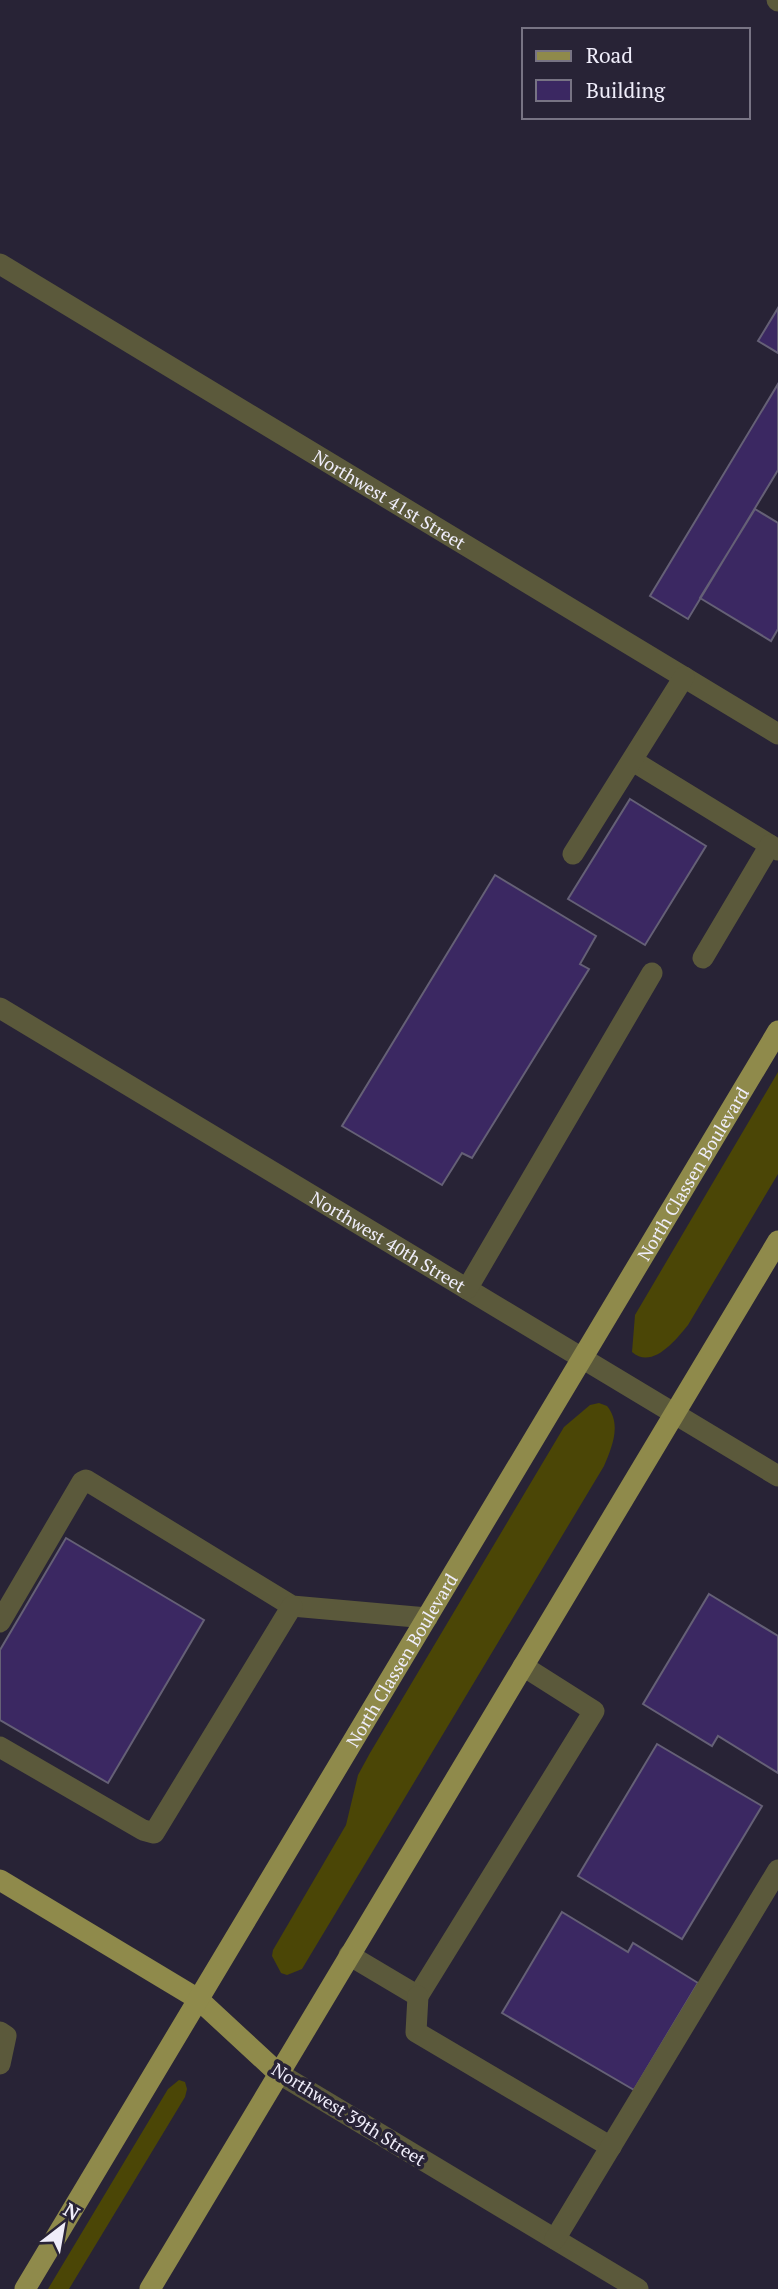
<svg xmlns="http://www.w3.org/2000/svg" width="778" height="2289" font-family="'PT Serif',serif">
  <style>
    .grass { fill: #4b4606 }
    .building { fill: #3b2862; stroke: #656076; stroke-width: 2 }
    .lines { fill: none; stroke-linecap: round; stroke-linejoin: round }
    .minor { stroke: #5b593b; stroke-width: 21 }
    .major { stroke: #8f8a4b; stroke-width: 21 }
    .labels { text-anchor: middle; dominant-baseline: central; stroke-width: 7; stroke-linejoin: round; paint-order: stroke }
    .street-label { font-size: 18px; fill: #efedfa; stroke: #282336 }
  </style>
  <rect width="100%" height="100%" fill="#282336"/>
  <path class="grass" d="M778,1072V1174L688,1325C676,1340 652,1370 632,1352L635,1315Z
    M599,1403L607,1406C622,1424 612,1447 604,1466L302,1969L287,1975L281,1973L272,1956L273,1950L346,1825L358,1775L370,1753L564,1427L590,1405Z
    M179,2080L185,2082L187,2089L185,2097L69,2289H48L168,2089Z"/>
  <path class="building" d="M778,308V353L758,341Z
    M778,384V470L688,619L650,596Z
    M755,509L778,523V629L771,641L700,598Z
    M630,799L706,846L645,945L568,899Z
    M495,875L596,936L580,964L589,969L472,1158L462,1153L442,1185L342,1126Z
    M66,1538L204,1620L108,1783L0,1720V1650Z
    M709,1594L778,1636V1773L718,1736L712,1746L643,1704Z
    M657,1744L762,1806L682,1939L578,1876Z
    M562,1912L628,1952L633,1943L698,1983L634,2090L502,2013Z"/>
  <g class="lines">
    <g class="minor">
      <path d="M777,0L778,1"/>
      <path id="s1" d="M0,264L778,734"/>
      <path d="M633,761L778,850"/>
      <path d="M573,854L684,677"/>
      <path d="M703,958L770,845"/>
      <path id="s2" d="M0,1008L778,1476"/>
      <path d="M467,1289L652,973"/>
      <path d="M0,1622L82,1482L86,1480L292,1606L427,1618"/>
      <path d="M0,1747L143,1830L154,1833L292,1606"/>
      <path d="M349,1955L418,1996L594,1711L523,1666"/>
      <path d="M418,1996L416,2032L611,2147"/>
      <path d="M0,2032L6,2036L0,2064"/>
      <path d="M278,2073L638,2289"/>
      <path d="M555,2239L778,1870"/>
    </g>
    <g class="major">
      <path d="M0,1880L198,1999L278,2073"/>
      <path id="s3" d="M25,2289L778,1031"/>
      <path d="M150,2289L778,1241"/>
    </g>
  </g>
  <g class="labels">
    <g class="street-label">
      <text stroke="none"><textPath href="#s1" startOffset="455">Northwest 41st Street</textPath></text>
      <text stroke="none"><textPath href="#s3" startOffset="1300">North Classen Boulevard</textPath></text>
      <text stroke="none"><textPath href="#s2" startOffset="453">Northwest 40th Street</textPath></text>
      <text stroke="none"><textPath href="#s3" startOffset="733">North Classen Boulevard</textPath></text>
      <text transform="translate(349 2114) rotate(32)">Northwest 39th Street</text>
    </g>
  </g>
  <rect x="522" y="28" width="228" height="91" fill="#282336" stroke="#787484" stroke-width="2"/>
  <rect x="536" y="51" width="35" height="10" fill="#8f8a4b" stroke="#787484" stroke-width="2"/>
  <text x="586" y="63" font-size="21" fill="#efedfa">Road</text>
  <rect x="536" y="80" width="35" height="21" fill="#3b2862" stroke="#787484" stroke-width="2"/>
  <text x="586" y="98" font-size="21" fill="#efedfa">Building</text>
  <g transform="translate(63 2226) rotate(31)" stroke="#282336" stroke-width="5" paint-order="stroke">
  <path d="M0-5L12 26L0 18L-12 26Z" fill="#efedfa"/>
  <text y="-10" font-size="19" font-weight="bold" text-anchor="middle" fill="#efedfa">N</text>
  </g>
</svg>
